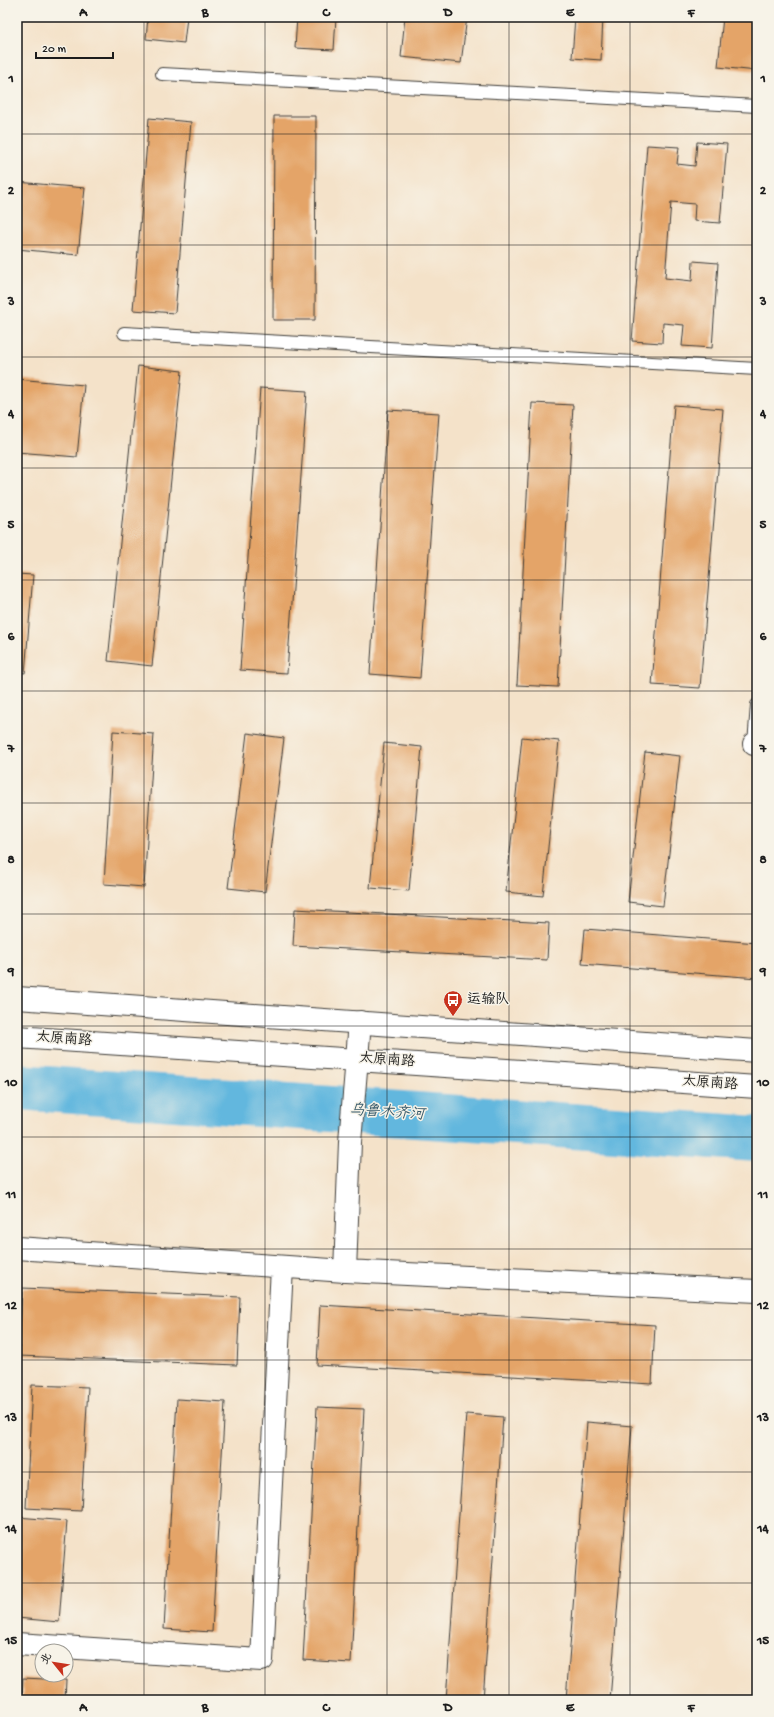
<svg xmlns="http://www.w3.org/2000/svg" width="774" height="1717" font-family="'Gochi Hand','LXGW WenKai TC',sans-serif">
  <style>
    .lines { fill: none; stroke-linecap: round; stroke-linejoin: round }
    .river { stroke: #62b7de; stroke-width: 46 }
    .building { fill: #e4a468 }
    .lane-casing { stroke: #3c3a36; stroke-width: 14 }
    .street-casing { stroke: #3c3a36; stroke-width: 24 }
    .secondary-casing { stroke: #3c3a36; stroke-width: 24 }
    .lane { stroke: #fff; stroke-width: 12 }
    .street { stroke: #fff; stroke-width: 22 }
    .secondary { stroke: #fff; stroke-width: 22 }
    .grid { fill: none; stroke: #1c1c1c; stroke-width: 1; stroke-opacity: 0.55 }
    .labels { text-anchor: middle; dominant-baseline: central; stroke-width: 3; stroke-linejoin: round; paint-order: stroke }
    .poi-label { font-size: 14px; fill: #1c1c1c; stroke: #f7f3e8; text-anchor: start }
    .street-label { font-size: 14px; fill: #1c1c1c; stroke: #f7f3e8 }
    .water-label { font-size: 15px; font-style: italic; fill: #385a6a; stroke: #f7f3e8 }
    .neatline { fill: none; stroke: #1c1c1c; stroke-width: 1.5 }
    .grid-label { font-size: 13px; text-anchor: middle; font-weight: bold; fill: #1c1c1c }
  </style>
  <rect width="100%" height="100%" fill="#f7f3e8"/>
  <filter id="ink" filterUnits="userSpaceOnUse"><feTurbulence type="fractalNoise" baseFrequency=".025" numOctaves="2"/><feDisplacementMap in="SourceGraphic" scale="8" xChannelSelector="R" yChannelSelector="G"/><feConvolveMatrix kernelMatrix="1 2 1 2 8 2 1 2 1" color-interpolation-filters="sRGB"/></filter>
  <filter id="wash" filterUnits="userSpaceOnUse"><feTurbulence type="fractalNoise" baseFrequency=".012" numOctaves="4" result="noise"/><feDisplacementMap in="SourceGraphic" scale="16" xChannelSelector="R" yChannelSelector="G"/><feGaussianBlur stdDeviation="0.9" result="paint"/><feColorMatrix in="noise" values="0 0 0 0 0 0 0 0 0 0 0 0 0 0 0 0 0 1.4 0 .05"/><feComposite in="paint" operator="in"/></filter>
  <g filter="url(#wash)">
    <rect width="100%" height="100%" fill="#f4e2c9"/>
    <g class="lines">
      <path class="river" d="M17,1087L757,1139"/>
    </g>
    <g id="blocks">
      <path class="building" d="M148,17H187L184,43L146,39Z
        M297,17H336L334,50L295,48Z
        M405,17H467L461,63L401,57Z
        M575,17H603L601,60L572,58Z
        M723,17H757V71L718,67Z
        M274,116H316L315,320H273Z
        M149,118L191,122L175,313L133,310Z
        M697,142L727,144L720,223L694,221L695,204L671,202L665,278L692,281L693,261L718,263L712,348L682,346L684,325L663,323L662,343L632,341L647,145L679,147L677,164L695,166Z
        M17,182L85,188L78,255L17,249Z
        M138,366L182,371L152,666L108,661Z
        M17,379L84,385L77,457L17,452Z
        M260,388L307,391L287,673L240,670Z
        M532,403L573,405L558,687L517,685Z
        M674,405L723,409L700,688L652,685Z
        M388,410L439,413L420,678L370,674Z
        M17,574L33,575L25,673L17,672Z
        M113,731L154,734L144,887L104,884Z
        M247,733L284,738L265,892L228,888Z
        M522,737L559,741L543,896L506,892Z
        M384,743L422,747L409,891L370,888Z
        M645,752L680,756L663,906L628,902Z
        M295,909L549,923L547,960L293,946Z
        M585,929L757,943V978L582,964Z
        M22,1288L240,1297L237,1365L19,1356Z
        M320,1305L655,1325L652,1384L317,1365Z
        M32,1385L88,1387L81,1511L26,1508Z
        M177,1399L225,1402L212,1632L164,1629Z
        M317,1407L364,1409L351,1663L303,1660Z
        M466,1414L503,1417L483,1700H446Z
        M587,1422L632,1426L610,1700H566Z
        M17,1517L67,1521L59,1622L17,1618Z
        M23,1678L66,1680L65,1700H22Z
        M305,1697L349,1699V1700H305Z"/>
    </g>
  </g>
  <g filter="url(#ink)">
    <use href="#blocks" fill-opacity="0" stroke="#3c3a36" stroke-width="1"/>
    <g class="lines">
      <defs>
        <path id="lane" d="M162,74L757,106
          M124,333L757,369
          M754,744L757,705"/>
        <path id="street" d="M754,744H757
          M360,1022L350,1142L345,1271L757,1291
          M17,1248L345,1271
          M17,1644L262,1660L282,1267"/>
        <path id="secondary" d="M17,998L757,1051
          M17,1037L757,1087"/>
      </defs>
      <use href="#lane" class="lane-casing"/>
      <use href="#street" class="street-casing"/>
      <use href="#secondary" class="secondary-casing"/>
      <use href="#lane" class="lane"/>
      <use href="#street" class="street"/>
      <use href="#secondary" class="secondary"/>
    </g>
  </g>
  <path class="grid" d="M144,17V1700M265,17V1700M387,17V1700M509,17V1700M630,17V1700M17,134H757M17,245H757M17,357H757M17,468H757M17,580H757M17,691H757M17,803H757M17,914H757M17,1026H757M17,1137H757M17,1249H757M17,1360H757M17,1472H757M17,1583H757"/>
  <defs>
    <symbol id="bus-pin" viewBox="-11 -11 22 30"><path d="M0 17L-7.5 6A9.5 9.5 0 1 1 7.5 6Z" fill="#c8321e" stroke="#f7f3e8"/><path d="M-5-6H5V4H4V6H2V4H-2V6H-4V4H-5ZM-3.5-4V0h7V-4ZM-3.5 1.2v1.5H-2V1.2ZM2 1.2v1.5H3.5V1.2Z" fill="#fff"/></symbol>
  </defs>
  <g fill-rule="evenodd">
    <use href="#bus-pin" x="442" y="989" width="22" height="30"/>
  </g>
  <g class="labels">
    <g class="poi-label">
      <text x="467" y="1000">运输队</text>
    </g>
    <g class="street-label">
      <text transform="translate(64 1040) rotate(4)">太原南路</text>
      <text transform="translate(387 1061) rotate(4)">太原南路</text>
      <text transform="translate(710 1084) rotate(4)">太原南路</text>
    </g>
    <g class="water-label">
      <text transform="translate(387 1113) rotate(4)">乌鲁木齐河</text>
    </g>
  </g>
  <rect width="774" height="1717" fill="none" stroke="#f7f3e8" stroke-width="44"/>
  <g transform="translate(54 1663) rotate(300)"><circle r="19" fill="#f7f3e8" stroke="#9f9d96"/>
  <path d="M0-3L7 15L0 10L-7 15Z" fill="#c8321e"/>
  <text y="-6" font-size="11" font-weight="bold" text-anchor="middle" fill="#1c1c1c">北</text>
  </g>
  <path d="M36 52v6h77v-6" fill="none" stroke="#1c1c1c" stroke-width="2"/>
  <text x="42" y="52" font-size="12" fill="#1c1c1c" stroke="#f7f3e8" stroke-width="3" paint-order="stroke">20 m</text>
  <rect x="22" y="22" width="730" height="1673" class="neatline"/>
  <g class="grid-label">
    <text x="83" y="16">A</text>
    <text x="205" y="16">B</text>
    <text x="326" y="16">C</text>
    <text x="448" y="16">D</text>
    <text x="570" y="16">E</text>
    <text x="691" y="16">F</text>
    <text x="11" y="82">1</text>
    <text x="763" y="82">1</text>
    <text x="11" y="194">2</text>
    <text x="763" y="194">2</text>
    <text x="11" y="305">3</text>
    <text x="763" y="305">3</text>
    <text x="11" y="417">4</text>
    <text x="763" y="417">4</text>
    <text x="11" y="528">5</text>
    <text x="763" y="528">5</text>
    <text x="11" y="640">6</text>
    <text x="763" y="640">6</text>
    <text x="11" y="752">7</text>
    <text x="763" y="752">7</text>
    <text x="11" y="863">8</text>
    <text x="763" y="863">8</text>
    <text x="11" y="975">9</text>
    <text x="763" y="975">9</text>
    <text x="11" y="1086">10</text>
    <text x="763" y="1086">10</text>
    <text x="11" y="1198">11</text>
    <text x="763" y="1198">11</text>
    <text x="11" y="1309">12</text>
    <text x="763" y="1309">12</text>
    <text x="11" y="1421">13</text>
    <text x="763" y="1421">13</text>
    <text x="11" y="1532">14</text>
    <text x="763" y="1532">14</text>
    <text x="11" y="1644">15</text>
    <text x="763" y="1644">15</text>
    <text x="83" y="1711">A</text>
    <text x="205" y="1711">B</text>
    <text x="326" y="1711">C</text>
    <text x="448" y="1711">D</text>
    <text x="570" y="1711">E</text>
    <text x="691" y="1711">F</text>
  </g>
</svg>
